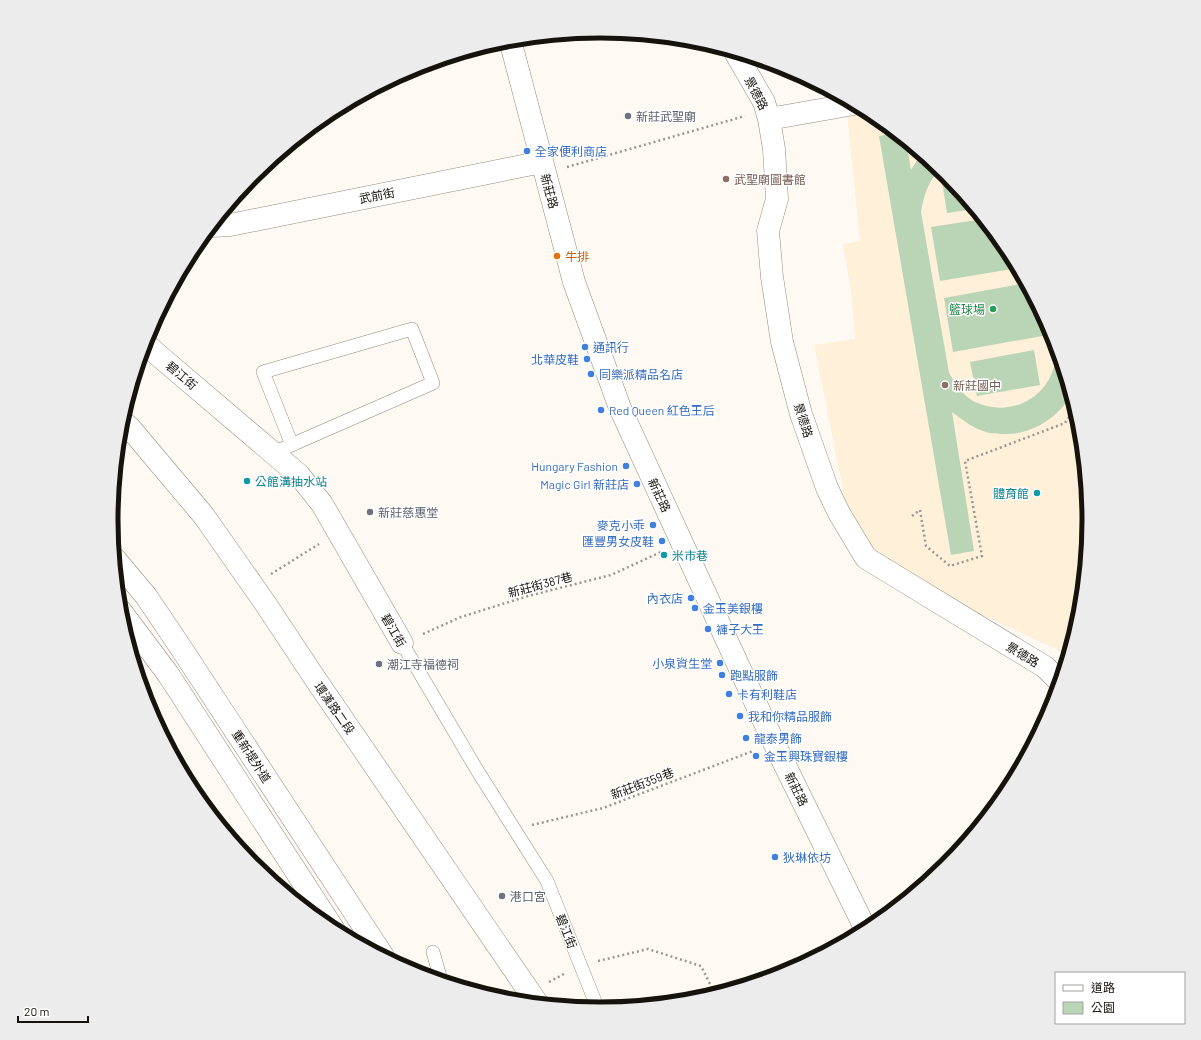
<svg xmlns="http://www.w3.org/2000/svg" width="1201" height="1040" font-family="Barlow,'Noto Sans TC',sans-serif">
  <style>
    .built { fill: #fef0d9 }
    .green { fill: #bad4b6 }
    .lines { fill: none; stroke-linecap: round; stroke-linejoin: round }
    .lane-casing { stroke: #948b7c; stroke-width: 14 }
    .street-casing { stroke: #948b7c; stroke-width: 23 }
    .secondary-casing { stroke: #948b7c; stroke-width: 23 }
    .path { stroke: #9b9791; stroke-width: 2.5; stroke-dasharray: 2 3; stroke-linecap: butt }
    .lane { stroke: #fff; stroke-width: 13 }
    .street { stroke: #fff; stroke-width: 22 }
    .secondary { stroke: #fff; stroke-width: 22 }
    .worship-dot { fill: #6b7280; stroke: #fff; stroke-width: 1.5 }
    .shop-dot { fill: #3f7fe0; stroke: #fff; stroke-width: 1.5 }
    .education-dot { fill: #8d6e63; stroke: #fff; stroke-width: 1.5 }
    .food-dot { fill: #e8710a; stroke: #fff; stroke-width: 1.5 }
    .leisure-dot { fill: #2e9e5b; stroke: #fff; stroke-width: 1.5 }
    .culture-dot { fill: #0f9aa8; stroke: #fff; stroke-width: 1.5 }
    .labels { text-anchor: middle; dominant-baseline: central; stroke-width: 3; stroke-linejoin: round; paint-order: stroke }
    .street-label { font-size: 12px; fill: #16130d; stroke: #fff }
    .worship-label { font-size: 12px; fill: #5b616d; stroke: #fff; text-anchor: start }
    .shop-label { font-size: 12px; fill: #366cbe; stroke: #fff; text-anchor: start }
    .education-label { font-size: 12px; fill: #785e54; stroke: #fff; text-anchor: start }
    .food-label { font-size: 12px; fill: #c56008; stroke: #fff; text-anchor: start }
    .leisure-label { font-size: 12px; fill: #27864d; stroke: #fff; text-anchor: end }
    .culture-label { font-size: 12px; fill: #0d838f; stroke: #fff; text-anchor: start }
    .rim { fill: none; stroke: #16130d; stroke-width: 5 }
  </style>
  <rect width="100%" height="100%" fill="#fefaf3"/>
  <path class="built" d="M869,112L946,174L1007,249L1052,333L1080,425L1089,520L1080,616L1067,657L1056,649L958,604L873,553L847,510L814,345L855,339L851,292L843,244L860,241L847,115Z"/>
  <path class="green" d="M896,133L906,141L911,170L921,154L940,169C928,182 924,195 921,212L949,373C956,384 963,396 975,402C1012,419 1053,396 1056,355C1057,349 1054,340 1053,334L1071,396C1055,420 1031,435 1002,434C997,433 991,434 986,432C972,428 963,420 952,412L974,551L951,555L879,136Z
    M951,180L974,209L947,213L942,181Z
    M983,219L1007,249L1018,268L940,281L931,227Z
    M1026,283L1045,320L1048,335L953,352L944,298Z
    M1034,350L1040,385L977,396L970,362Z"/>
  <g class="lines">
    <defs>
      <path id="lane" d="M273,453L433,383L412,329L263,372L292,445
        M402,643L477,770L547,881L598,1009
        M433,952L441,980"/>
      <path id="street" d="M510,40L574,282L620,408L774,743L866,930
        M735,52L764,102L769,119L774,149L777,199L768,231L772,277L782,342L801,414L827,488L839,513L866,558L1045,667L1060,682
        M769,119L854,104
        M212,226L230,225L542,162
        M145,344L299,475L322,504L402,643"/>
      <path id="secondary" d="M122,421L130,428L204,516L265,603L316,680L537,1003
        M115,559L146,596L181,648L383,956
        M120,610L168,674L334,930"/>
    </defs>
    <use href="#lane" class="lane-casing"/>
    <use href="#street" class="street-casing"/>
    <use href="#secondary" class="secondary-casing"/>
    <path class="path" d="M567,167L745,116
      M912,516L920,510L926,546L950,566L982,556L965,461L1065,423L1075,408
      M271,574L319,544
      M423,634L461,617L528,596L611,575L661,552
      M142,681L153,697
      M532,825L603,808L753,751
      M598,961L648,949L701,966L715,994
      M549,982L564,974"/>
    <use href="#lane" class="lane"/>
    <use href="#street" class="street"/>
    <use href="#secondary" class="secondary"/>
  </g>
  <g class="worship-dot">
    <circle cx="628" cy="116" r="4"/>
    <circle cx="370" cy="512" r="4"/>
    <circle cx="379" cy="664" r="4"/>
    <circle cx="502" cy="896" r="4"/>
  </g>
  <g class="shop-dot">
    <circle cx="527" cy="151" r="4"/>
    <circle cx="585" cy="347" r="4"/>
    <circle cx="587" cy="359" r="4"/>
    <circle cx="591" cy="374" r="4"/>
    <circle cx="601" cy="410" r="4"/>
    <circle cx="626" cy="466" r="4"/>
    <circle cx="637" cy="484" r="4"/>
    <circle cx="653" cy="525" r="4"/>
    <circle cx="662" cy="541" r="4"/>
    <circle cx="691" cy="598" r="4"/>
    <circle cx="695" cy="608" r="4"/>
    <circle cx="708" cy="629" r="4"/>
    <circle cx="720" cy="663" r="4"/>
    <circle cx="722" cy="675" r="4"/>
    <circle cx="729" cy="694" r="4"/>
    <circle cx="740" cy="716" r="4"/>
    <circle cx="746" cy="738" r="4"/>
    <circle cx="756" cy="756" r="4"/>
    <circle cx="775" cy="857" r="4"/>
  </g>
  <g class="education-dot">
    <circle cx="726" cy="179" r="4"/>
    <circle cx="945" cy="385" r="4"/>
  </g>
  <circle class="food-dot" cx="557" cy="256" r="4"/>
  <circle class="leisure-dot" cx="993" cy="309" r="4"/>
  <g class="culture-dot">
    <circle cx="247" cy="481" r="4"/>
    <circle cx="1037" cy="493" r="4"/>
    <circle cx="664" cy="555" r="4"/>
  </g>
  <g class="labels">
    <g class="street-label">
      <text transform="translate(757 93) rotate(63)">景德路</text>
      <text transform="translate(550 191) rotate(75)">新莊路</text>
      <text transform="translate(377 195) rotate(-11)">武前街</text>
      <text transform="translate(182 375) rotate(40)">碧江街</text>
      <text transform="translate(804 420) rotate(72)">景德路</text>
      <text transform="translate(660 495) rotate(65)">新莊路</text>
      <text transform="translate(540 584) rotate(-15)">新莊街387巷</text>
      <text transform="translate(394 630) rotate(60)">碧江街</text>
      <text transform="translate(1023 654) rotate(31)">景德路</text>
      <text transform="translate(335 708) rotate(55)">環漢路二段</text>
      <text transform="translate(252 756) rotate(57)">重新堤外道</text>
      <text transform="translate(642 783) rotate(-21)">新莊街359巷</text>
      <text transform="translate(797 789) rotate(64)">新莊路</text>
      <text transform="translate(567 931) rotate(68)">碧江街</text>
    </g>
    <g class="worship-label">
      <text x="636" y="116">新莊武聖廟</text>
      <text x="378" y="512">新莊慈惠堂</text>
      <text x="387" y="664">潮江寺福德祠</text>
      <text x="510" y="896">港口宮</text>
    </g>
    <g class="shop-label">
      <text x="535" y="151">全家便利商店</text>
      <text x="593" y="347">通訊行</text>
      <text x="579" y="359" text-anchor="end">北華皮鞋</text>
      <text x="599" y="374">同樂派精品名店</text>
      <text x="609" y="410">Red Queen 紅色王后</text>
      <text x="618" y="466" text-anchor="end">Hungary Fashion</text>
      <text x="629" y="484" text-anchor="end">Magic Girl 新莊店</text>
      <text x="645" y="525" text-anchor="end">麥克小乖</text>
      <text x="654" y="541" text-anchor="end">匯豐男女皮鞋</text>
      <text x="683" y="598" text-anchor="end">內衣店</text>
      <text x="703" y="608">金玉美銀樓</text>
      <text x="716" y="629">褲子大王</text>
      <text x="712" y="663" text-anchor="end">小泉資生堂</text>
      <text x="730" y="675">跑點服飾</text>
      <text x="737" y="694">卡有利鞋店</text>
      <text x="748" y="716">我和你精品服飾</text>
      <text x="754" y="738">龍泰男飾</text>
      <text x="764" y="756">金玉興珠寶銀樓</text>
      <text x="783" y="857">狄琳依坊</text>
    </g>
    <g class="education-label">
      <text x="734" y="179">武聖廟圖書館</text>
      <text x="953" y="385">新莊國中</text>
    </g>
    <g class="food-label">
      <text x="565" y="256">牛排</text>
    </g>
    <g class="leisure-label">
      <text x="985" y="309">籃球場</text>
    </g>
    <g class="culture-label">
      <text x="255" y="481">公館溝抽水站</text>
      <text x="1029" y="493" text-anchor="end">體育館</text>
      <text x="672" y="555">米市巷</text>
    </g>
  </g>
  <path d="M0 0H1201V1040H0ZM118 520a482 482 0 1 1 964 0a482 482 0 1 1-964 0Z" fill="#ececec" fill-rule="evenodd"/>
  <path class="rim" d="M118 520a482 482 0 1 1 964 0a482 482 0 1 1-964 0Z"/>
  <rect x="1055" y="972" width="130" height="52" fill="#ffffff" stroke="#a2a19e"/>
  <rect x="1063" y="985" width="20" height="6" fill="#ffffff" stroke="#a2a19e"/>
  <text x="1091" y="992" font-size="12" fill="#16130d">道路</text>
  <rect x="1063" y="1002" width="20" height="12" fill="#bad4b6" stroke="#a2a19e"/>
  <text x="1091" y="1012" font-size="12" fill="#16130d">公園</text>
  <path d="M18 1016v6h70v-6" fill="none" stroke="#16130d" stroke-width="2"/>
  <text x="24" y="1016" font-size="12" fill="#16130d" stroke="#ffffff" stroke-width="3" paint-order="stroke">20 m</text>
</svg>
